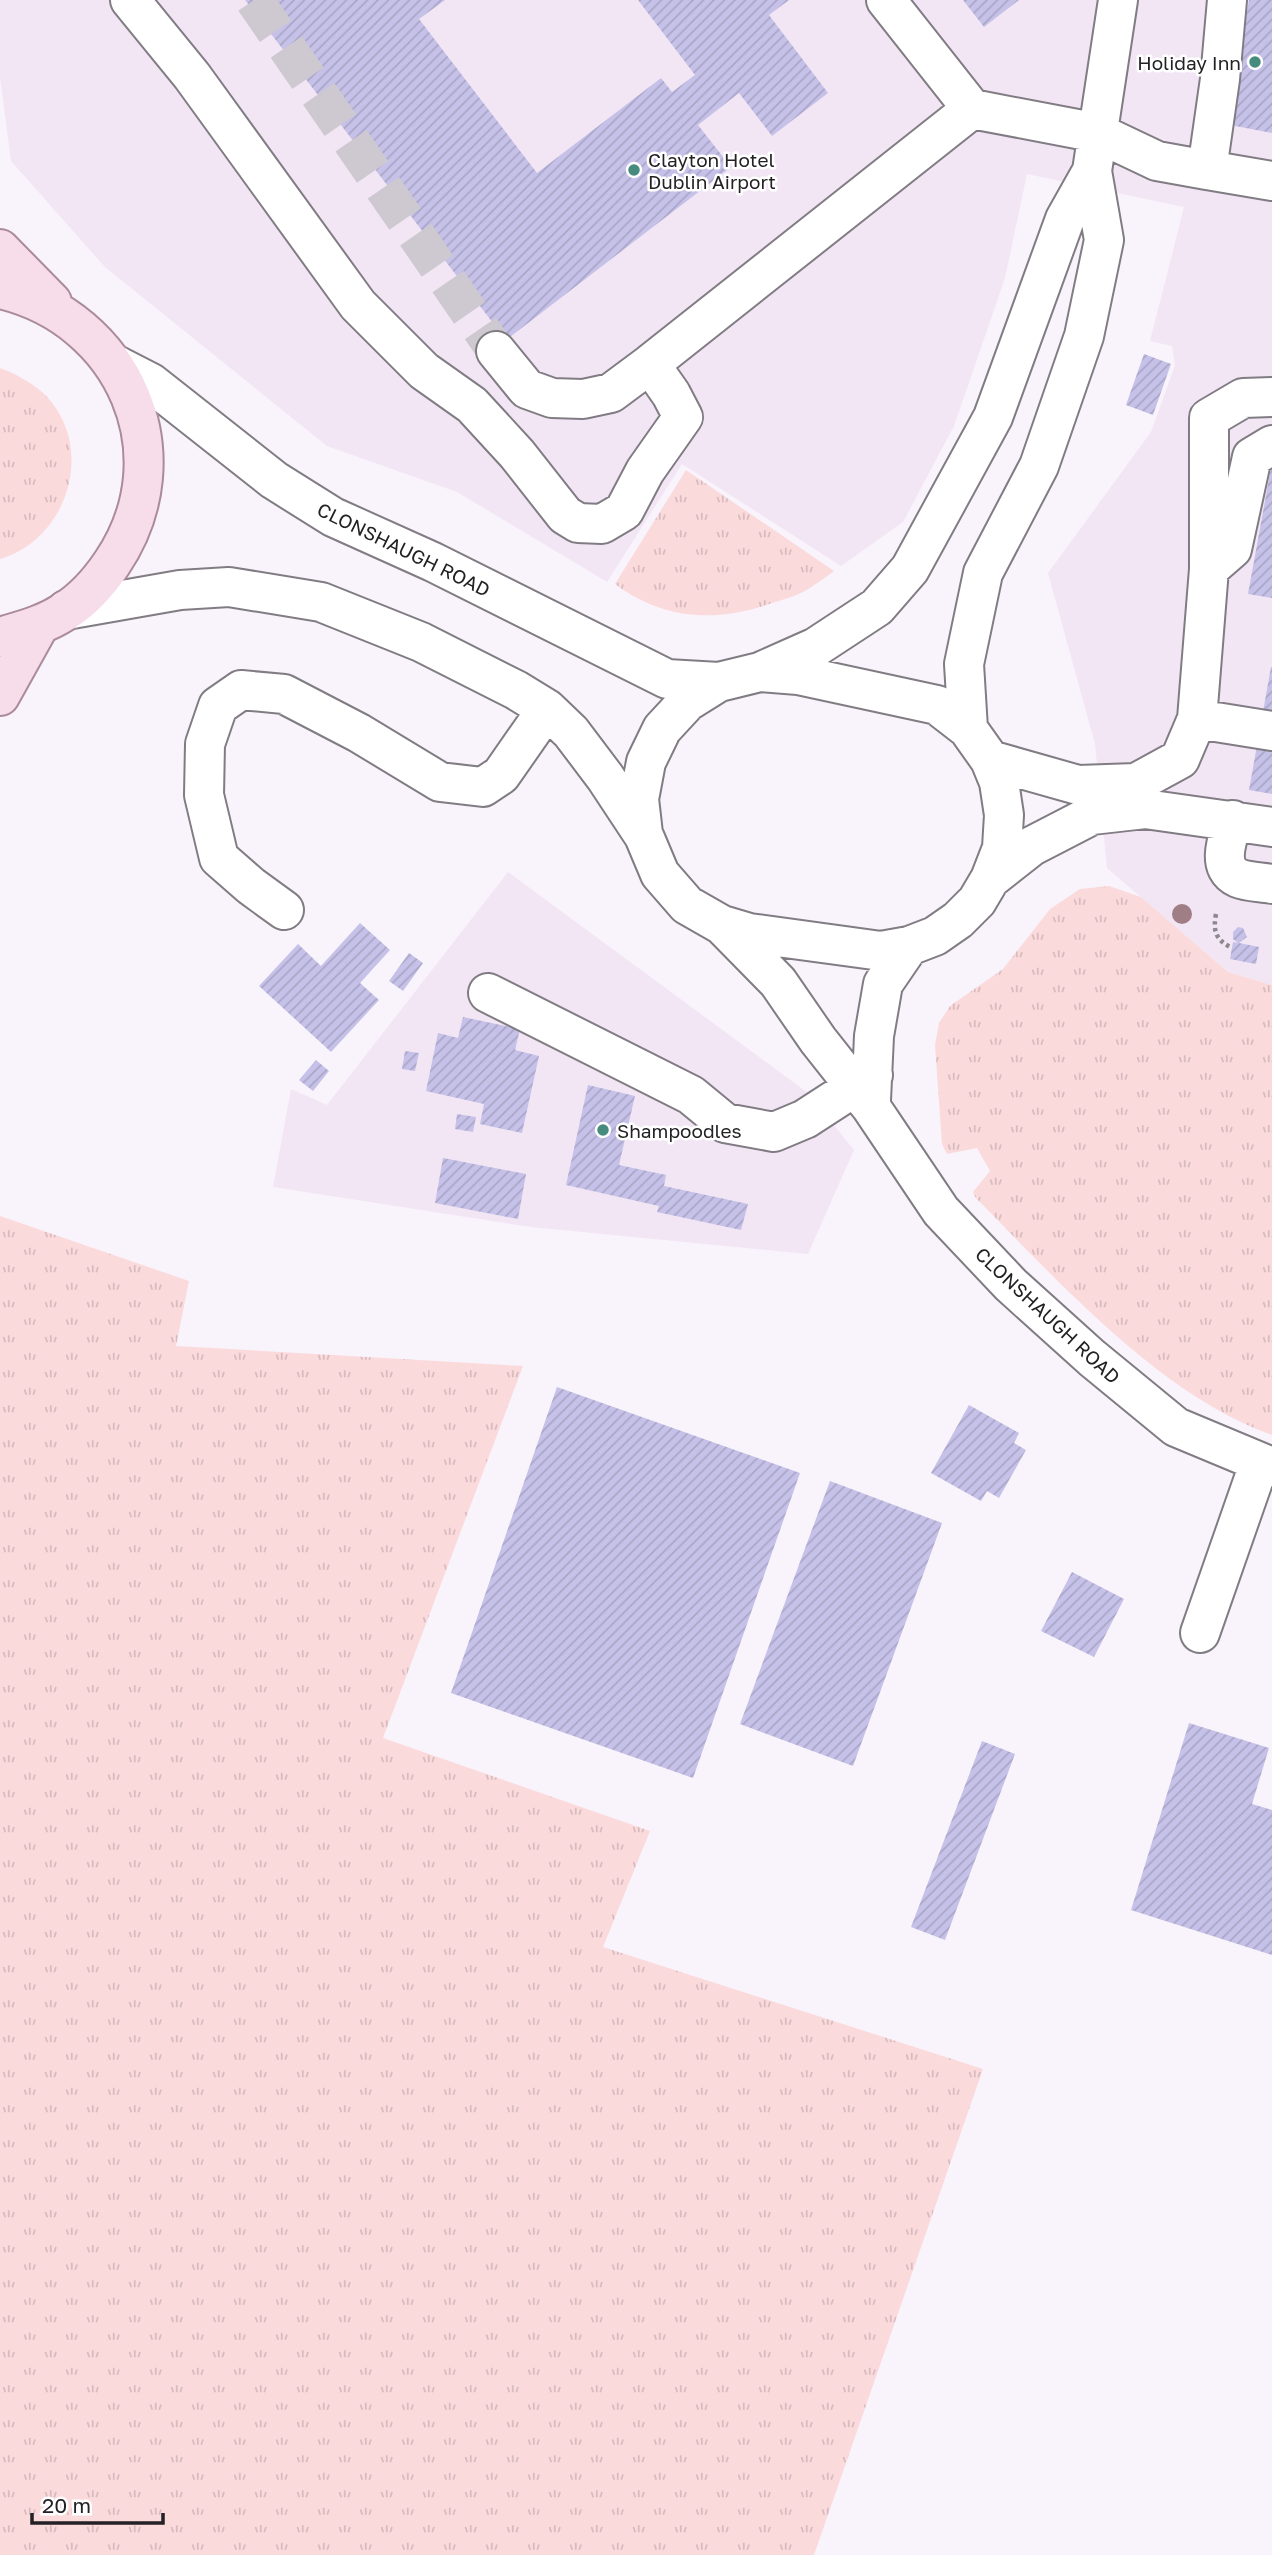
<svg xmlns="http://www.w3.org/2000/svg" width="1272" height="2555" font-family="'Golos Text',sans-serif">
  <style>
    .built { fill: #f2e6f5 }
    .grass { fill: url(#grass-tufts) }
    .building { fill: url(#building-hatch) }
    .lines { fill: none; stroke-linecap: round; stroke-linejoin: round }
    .minor-tunnel { stroke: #cec9d0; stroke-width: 38; stroke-dasharray: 38 19; stroke-linecap: butt }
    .minor-casing { stroke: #817c83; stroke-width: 42 }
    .major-casing { stroke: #aa8b9b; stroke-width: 42 }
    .path { stroke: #8c888e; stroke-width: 4.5; stroke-dasharray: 3.5 3.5; stroke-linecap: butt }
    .minor { stroke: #fff; stroke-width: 38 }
    .major { stroke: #f7dce9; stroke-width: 38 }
    .tree { fill: #a07e86 }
    .poi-dot { fill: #478b7f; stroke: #fff; stroke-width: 2.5 }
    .labels { text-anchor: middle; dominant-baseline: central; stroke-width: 5; stroke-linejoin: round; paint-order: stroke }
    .poi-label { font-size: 19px; fill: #232124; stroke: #fff; text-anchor: start }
    .street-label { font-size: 19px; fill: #232124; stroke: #fff }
  </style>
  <defs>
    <pattern id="grass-tufts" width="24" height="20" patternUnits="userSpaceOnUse" patternTransform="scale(1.75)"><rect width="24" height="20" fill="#fbdadc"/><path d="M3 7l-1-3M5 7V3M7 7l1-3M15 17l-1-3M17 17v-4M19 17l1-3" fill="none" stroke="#d7bbbd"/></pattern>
    <pattern id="building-hatch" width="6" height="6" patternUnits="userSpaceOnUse" patternTransform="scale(1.75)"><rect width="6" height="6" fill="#c6c1e8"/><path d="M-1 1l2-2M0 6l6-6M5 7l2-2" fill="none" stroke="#aaa6c7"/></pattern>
  </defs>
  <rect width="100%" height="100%" fill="#f9f3fb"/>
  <path class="built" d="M0,0H1272V985L1228,972L1107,868L1095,744L1048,573L1151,432L1175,365L1172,346L1150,341L1184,207L1027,174L1005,278L954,426L903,522L841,566L682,464L607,582L457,492L327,446L105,267L11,161L0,77Z
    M508,872L808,1093L854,1150L808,1254L531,1227L273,1187L291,1089L327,1105Z"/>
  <path class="grass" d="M0,368C16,374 29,381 42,392C98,444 69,539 0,559Z
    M686,470L834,571C824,578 814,586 803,592C793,597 782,600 772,603C715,623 664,620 615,584Z
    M1109,886L1141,897L1228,972L1272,985V1435C1161,1396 1057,1280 975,1197L973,1192L990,1171L977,1148L947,1154L942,1144L935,1045L939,1023L950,1006L1003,969L1050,909L1080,889Z
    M0,1216L189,1281L176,1346L523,1366L383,1738L650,1831L603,1947L983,2069L814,2555H0Z"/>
  <path class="building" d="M245,0H445L419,19L537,173L661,78L672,92L695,75L638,0H789L769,15L828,93L772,136L739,93L698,125L731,167L506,340Z
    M963,0H1019L984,27Z
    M1249,0H1272V133L1225,124Z
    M1144,354L1171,364L1153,415L1126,405Z
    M1271,468H1272V598L1248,594Z
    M1271,667H1272V794L1249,790Z
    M360,923L390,950L360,983L379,1000L331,1052L259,986L298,944L321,966Z
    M1238,927L1243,928L1247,937L1239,943L1259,947L1256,964L1230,959L1233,942L1238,943L1233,939V932Z
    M409,953L423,963L403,991L389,981Z
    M463,1017L520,1029L515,1050L539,1056L522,1133L480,1124L484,1104L426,1091L438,1033L458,1038Z
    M405,1051L419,1053L415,1071L402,1069Z
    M316,1060L329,1071L313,1091L299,1080Z
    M588,1085L635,1096L619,1165L666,1175L664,1186L748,1204L741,1230L657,1212L659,1206L566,1185Z
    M457,1114L476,1117L473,1132L455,1129Z
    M443,1158L526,1174L518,1219L435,1203Z
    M557,1387L800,1473L693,1778L451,1693Z
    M969,1405L1019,1433L1014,1443L1026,1450L999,1498L987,1491L981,1501L931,1473Z
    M830,1481L942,1523L853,1766L740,1724Z
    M1072,1572L1124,1599L1094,1657L1041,1631Z
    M1189,1723L1269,1748L1252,1804L1272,1810V1955L1131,1910Z
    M982,1741L1015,1754L945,1940L911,1927Z"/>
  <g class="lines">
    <path class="minor-tunnel" d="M254,0L496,351"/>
    <defs>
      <path id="minor" d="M130,0L192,76L358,305L424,371L472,405L517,454L565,515L578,523L602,524L624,511L645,471L683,417L671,394L650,364
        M886,0L972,109
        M1207,170L1272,181
        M496,351L527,389L552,398L583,399L611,393L650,364L972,109L1098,133L1157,161L1207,170L1220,79L1227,0
        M1209,569L1232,549L1252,457L1272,445
        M66,610L180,590L229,587L321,602L421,642L516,690L547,709L571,732L605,777L644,836L660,874L687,905L722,925L749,933L881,951L909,946L935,936L958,920L977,901L990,879L1002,848L1004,815L999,782L990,760L968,729L937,705L798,675L760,672L719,682L667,679L433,562L333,517L274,480L151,383L114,364
        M762,671L816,647L877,607L910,569L993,417L1065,219L1092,171
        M1197,719L1272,731
        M968,729L964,664L983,573L1039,466L1084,336L1104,240L1092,171L1118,0
        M990,760L1078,785L1136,783L1180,759L1197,719L1209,569V418L1243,398L1272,397
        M1233,820C1228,837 1215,868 1238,878C1247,882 1262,882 1272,884
        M643,834L639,799L646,762L662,729L687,702L719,682
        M990,879L1032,846L1092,815L1145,809L1272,827
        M284,910L251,886L219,858L204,795L205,744L218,706L241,690L284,694L359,733L440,782L483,787L501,775L547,709
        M722,925L778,982L818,1040L871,1107L941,1211L1011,1285L1092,1358L1176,1427L1272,1467
        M488,993L691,1095L725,1123L774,1132L805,1119L873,1075
        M871,1100L874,1036L883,984L909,946
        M1200,1633L1259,1464"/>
      <path id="major" d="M0,249L52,302
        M0,289C125,318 185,455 112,563C100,581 83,600 64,612C44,625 23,630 0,637
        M0,696L39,626"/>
    </defs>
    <use href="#minor" class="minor-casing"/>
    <use href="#major" class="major-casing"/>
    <path class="path" d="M1216,914C1213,930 1215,939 1230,947"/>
    <use href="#minor" class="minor"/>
    <use href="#major" class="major"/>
  </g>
  <circle class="tree" cx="1182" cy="914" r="10"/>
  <g class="poi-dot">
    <circle cx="1255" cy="62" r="7"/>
    <circle cx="634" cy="170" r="7"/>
    <circle cx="603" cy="1130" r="7"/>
  </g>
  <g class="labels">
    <g class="poi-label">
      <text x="1241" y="62" text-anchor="end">Holiday Inn</text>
      <text x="648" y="159">Clayton Hotel<tspan x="648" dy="22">Dublin Airport</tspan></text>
      <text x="617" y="1130">Shampoodles</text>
    </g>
    <g class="street-label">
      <text transform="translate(404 549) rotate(26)">CLONSHAUGH ROAD</text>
      <text transform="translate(1048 1315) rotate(43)">CLONSHAUGH ROAD</text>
    </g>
  </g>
  <path d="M32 2513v10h131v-10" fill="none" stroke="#232124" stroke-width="3.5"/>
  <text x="42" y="2513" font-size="21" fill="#232124" stroke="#ffffff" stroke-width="5" paint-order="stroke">20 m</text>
</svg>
